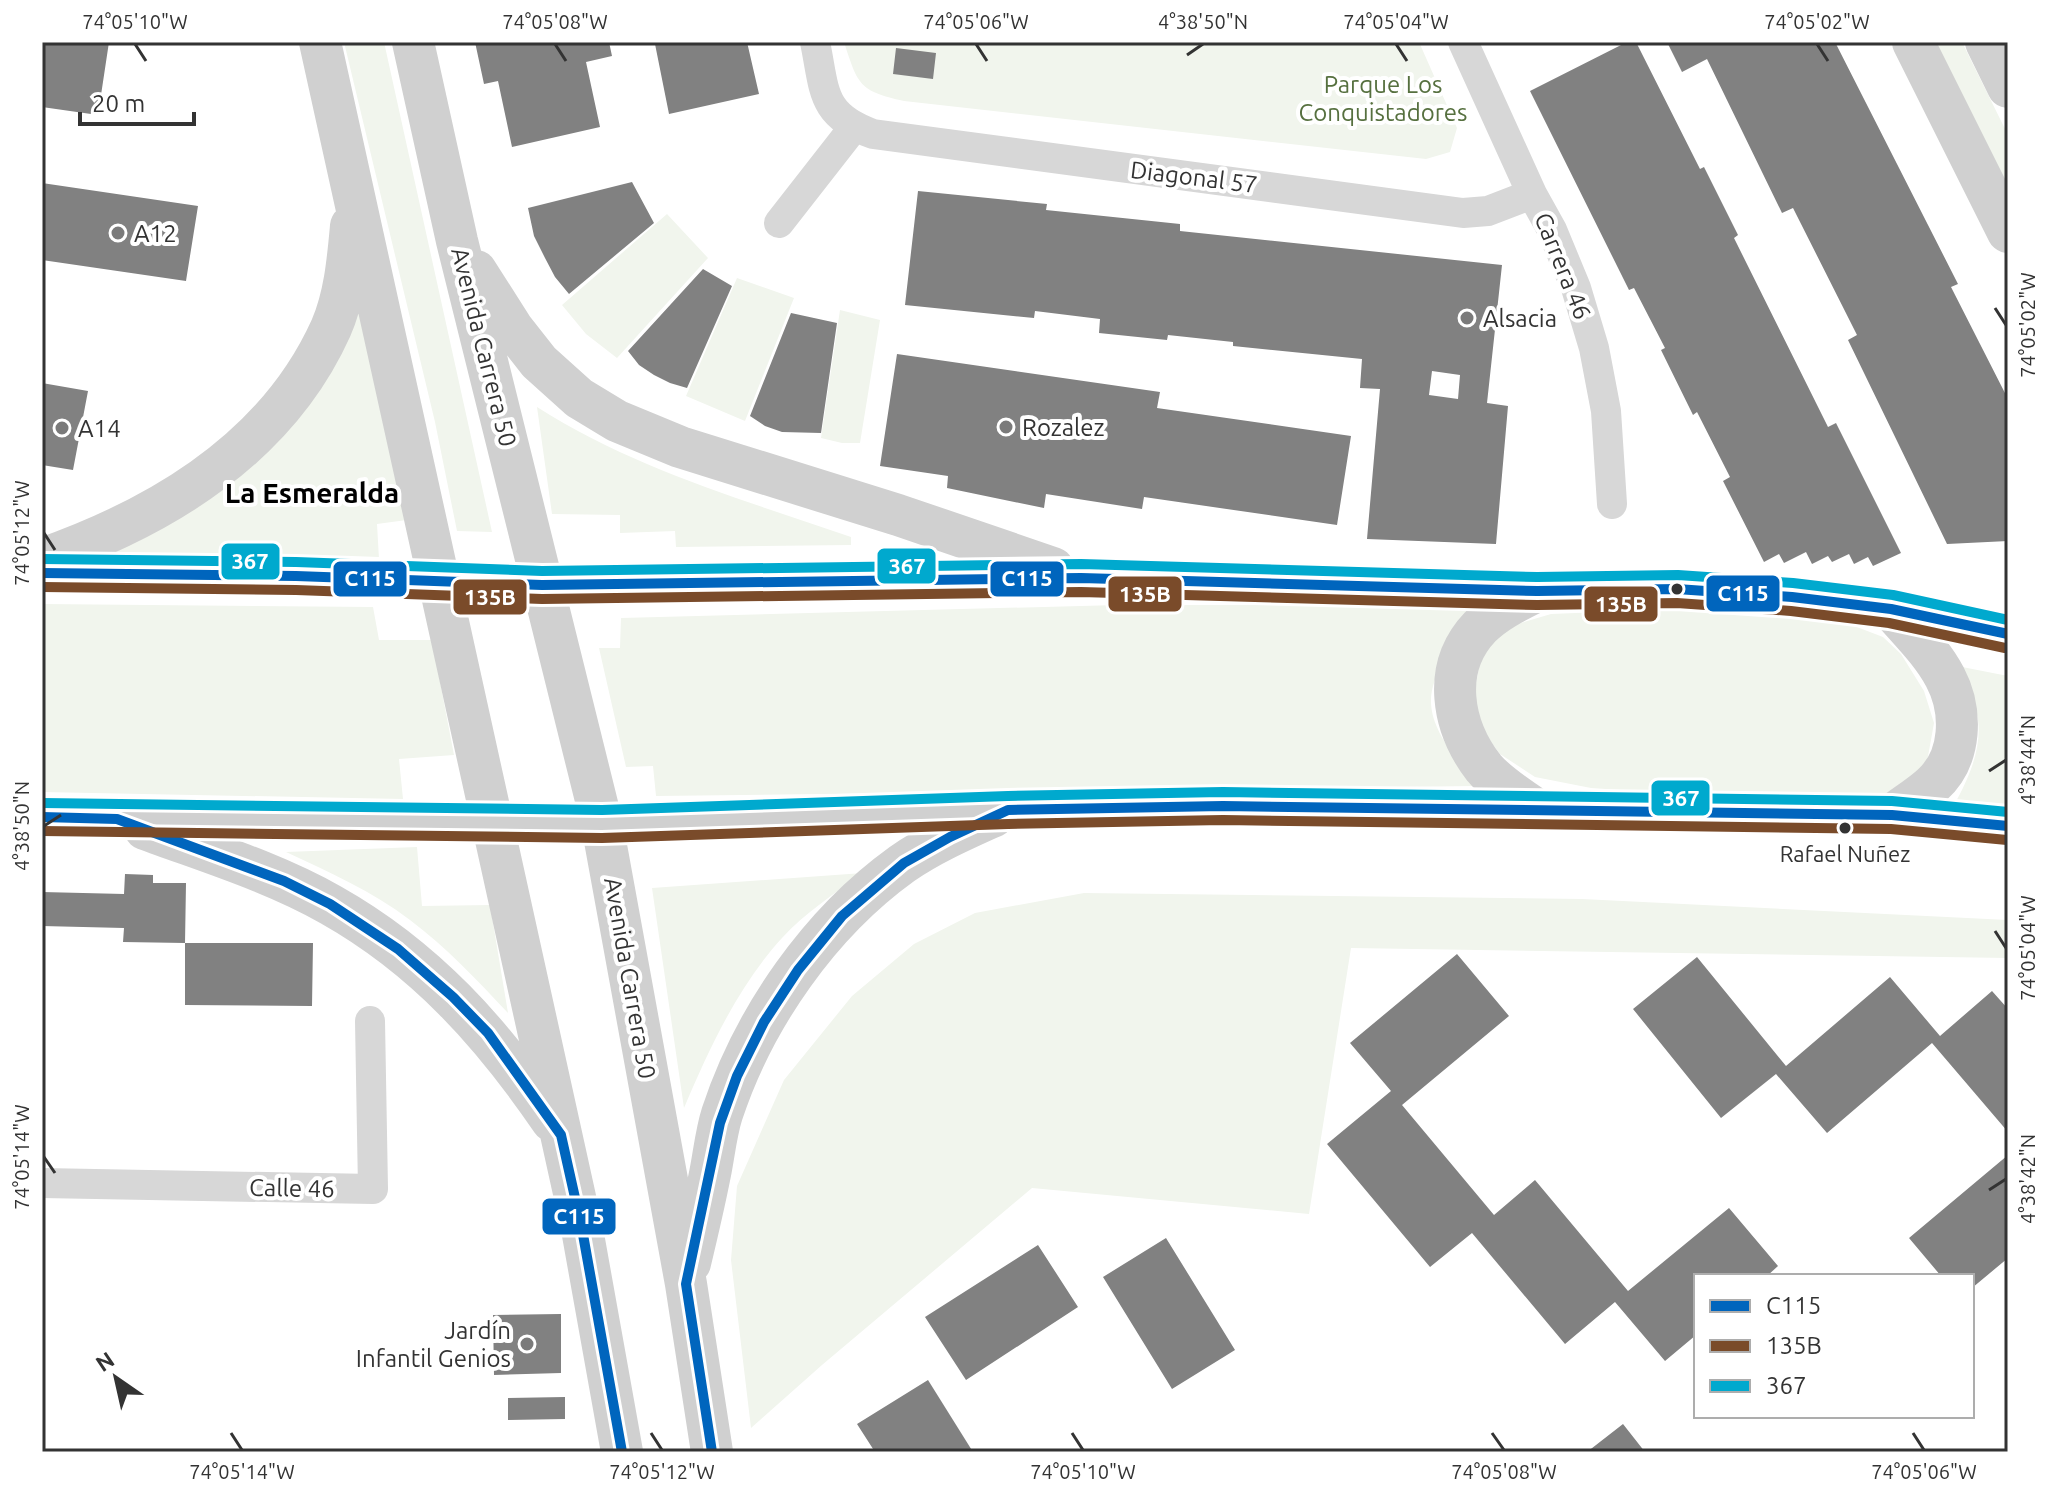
<svg xmlns="http://www.w3.org/2000/svg" width="2050" height="1494" font-family="Ubuntu,sans-serif">
  <style>
    .green { fill: #f1f5ed }
    .building { fill: #818181; fill-rule: evenodd }
    .lines { fill: none; stroke-linecap: round; stroke-linejoin: round }
    .street { stroke: #d7d7d7; stroke-width: 30 }
    .secondary { stroke: #d0d0d0; stroke-width: 42 }
    .bus-1-casing { stroke: #fff; stroke-width: 16 }
    .bus-2-casing { stroke: #fff; stroke-width: 16 }
    .bus-3-casing { stroke: #fff; stroke-width: 16 }
    .bus-1 { stroke: #0065bd; stroke-width: 10 }
    .bus-2 { stroke: #7a4b2a; stroke-width: 10 }
    .bus-3 { stroke: #00a9ce; stroke-width: 10 }
    .ticks { fill: none; stroke: #333; stroke-width: 3 }
    .poi-dot { fill: #7a7a7a; stroke: #fff; stroke-width: 3 }
    .bus-dot { fill: #333; stroke: #fff; stroke-width: 3 }
    .labels { text-anchor: middle; dominant-baseline: central; stroke-width: 8; stroke-linejoin: round; paint-order: stroke }
    .bus-label { font-size: 22px; fill: #333; stroke: #fff }
    .park-label { font-size: 24px; fill: #56703f; stroke: #fff }
    .street-label { font-size: 24px; fill: #333; stroke: #fff }
    .poi-label { font-size: 24px; fill: #333; stroke: #fff; text-anchor: start }
    .quarter-label { font-size: 28px; font-weight: bold; fill: #000; stroke: #fff }
    .line-badge { stroke: #fff; stroke-width: 3 }
    .badge-label { font-size: 22px; text-anchor: middle; font-weight: bold; fill: #fff }
    .neatline { fill: none; stroke: #333; stroke-width: 3 }
    .ticks-label { font-size: 20px; text-anchor: middle; fill: #333 }
  </style>
  <rect width="100%" height="100%" fill="#fff"/>
  <path class="green" d="M344,42H384L492,532L457,531L435,422Z
    M844,42H1419L1457,128L1450,152L1426,159L904,101C859,91 858,85 844,42Z
    M1934,42H1962L2008,135V198Z
    M667,214L708,258L617,358L586,334L562,305Z
    M737,278L794,298L745,421L686,396Z
    M366,293L414,519L377,524L379,559L81,561L134,537Z
    M840,310L880,320L860,443H842L821,438Z
    M537,407C634,469 744,500 851,537V545L676,547L675,531L620,533V515L552,514Z
    M42,604L373,607L379,640H432L454,755L399,759L403,799L42,792Z
    M1118,605H1482C1424,690 1407,699 1476,786L656,796L653,766L626,767L599,648H620L621,618Z
    M1648,610H1735L1849,624L1883,637L1901,654L1924,691L1934,723L1927,762L1897,792L1839,805L1591,788L1535,777L1500,754L1480,727L1473,700L1483,646L1511,626L1551,614Z
    M1947,664L2008,676V809L1954,805C1968,780 1982,749 1978,720C1976,700 1958,680 1947,664Z
    M417,847L422,906L490,905L508,1013C477,980 446,947 410,920C372,891 329,872 286,852Z
    M863,873C835,893 805,913 782,938C738,986 709,1049 684,1108L652,888Z
    M1084,893L1582,899L2008,920V958L1351,948L1309,1214L1032,1188L822,1365L751,1428L731,1260L737,1186L784,1080L852,996L914,944L975,913Z"/>
  <path class="building" d="M42,42H109L98,115L42,107Z
    M475,42H609L612,56L586,62L600,127L512,147L498,81L484,84Z
    M662,42H747L759,94L669,114L655,44Z
    M1627,42H1636L1700,169L1704,167L1738,235L1734,238L1828,427L1836,423L1901,553L1873,566L1868,557L1854,564L1849,554L1832,562L1828,556L1812,564L1806,552L1784,563L1779,554L1764,562L1723,481L1730,477L1697,412L1693,415L1661,350L1665,348L1634,288L1629,290L1530,91Z
    M1667,42H1835L1958,284L1951,287L2008,399V541L1947,544L1848,340L1857,335L1793,208L1782,213L1707,59L1682,72Z
    M896,48L936,53L933,79L893,74Z
    M632,182L654,223L569,294L555,277L545,258L534,236L528,208Z
    M42,183L198,206L186,281L42,260Z
    M918,191L1047,204L1046,210L1180,224V231L1502,265L1487,403L1508,406L1496,544L1367,539L1380,389L1360,388L1362,359L1233,346V342L1168,335L1167,340L1099,333L1100,319L1035,311L1034,318L905,305ZM1432,371L1460,375L1458,399L1429,395Z
    M703,269L732,286L687,388L670,383L654,375L639,365L628,351Z
    M791,313L837,323L821,433L782,432L765,426L750,416Z
    M897,354L1160,392L1157,408L1351,436L1337,525L1144,497L1142,509L1046,494L1044,508L947,488L948,476L880,466Z
    M42,383L88,391L73,470L42,465Z
    M125,874L153,875V883H186L185,943L123,942L124,928L42,926V892L124,894Z
    M185,943H313L312,1006L185,1005Z
    M1457,954L1509,1016L1402,1105L1494,1215L1535,1180L1628,1291L1729,1208L1778,1266L1767,1276H1696V1335L1665,1361L1615,1302L1565,1344L1472,1233L1430,1267L1327,1144L1391,1091L1350,1043Z
    M1697,957L1786,1066L1890,977L1940,1036L1992,991L2008,1009V1132L1932,1043L1827,1133L1776,1074L1721,1118L1633,1009Z
    M2008,1155V1258L1972,1288V1276H1941L1909,1238Z
    M1166,1238L1235,1350L1172,1389L1103,1277Z
    M1038,1245L1078,1307L966,1380L925,1317Z
    M561,1314V1373L494,1375L493,1315Z
    M928,1380L973,1452H875L857,1424Z
    M565,1397V1419L508,1420V1398Z
    M1623,1424L1645,1452H1587Z"/>
  <g class="lines">
    <path class="street" d="M815,42C825,90 820,115 873,134L1463,213L1488,211L1532,194
      M1463,42L1532,194L1552,230L1576,288L1594,348L1606,411L1612,504
      M779,223L854,127
      M42,1183L373,1189L370,1021"/>
    <path class="secondary" d="M320,42L582,1229L622,1452
      M413,42L457,241L602,824L686,1284L712,1452
      M1913,42L2008,232
      M1986,42L2008,87
      M476,271L513,329L539,362L579,398L617,421L680,447L898,515L1053,568
      M42,559C162,517 277,448 331,328C345,296 348,259 351,226
      M42,573L296,576L542,585L1081,578L1537,591L1677,589L1792,597L1891,609L2008,634
      M1891,609C1909,630 1932,652 1945,677C1963,711 1962,758 1932,785C1920,796 1905,805 1892,815
      M1537,810C1519,797 1498,785 1484,768C1452,727 1441,668 1480,627C1496,611 1517,601 1537,591
      M42,817L602,824L1008,810L1223,806L1892,815L2008,826
      M145,829C207,852 273,872 331,905C425,958 492,1033 552,1121
      M690,1263C697,1234 704,1204 710,1174C714,1154 716,1133 722,1114C754,1017 820,923 902,864C931,844 963,830 994,816"/>
    <defs>
      <path id="bus-1" d="M42,573L296,576L542,585L1081,578L1537,591L1677,589L1792,597L1891,609L2008,634
        M42,817L117,819L284,881L330,904L398,949L453,997L488,1033L561,1135L582,1229L622,1452
        M712,1452L686,1284L720,1123L737,1076L764,1022L798,970L842,916L904,863L950,837L1008,810L1223,806L1892,815L2008,826"/>
      <path id="bus-2" d="M42,587L296,590L542,599L1081,592L1537,605L1677,603L1791,611L1889,623L2005,648
        M42,831L602,838L1008,824L1223,820L1891,829L2007,840"/>
      <path id="bus-3" d="M42,559L296,562L542,571L1081,564L1537,577L1678,575L1793,583L1893,595L2008,620
        M42,803L602,810L1008,796L1223,792L1892,801L2008,812"/>
    </defs>
    <use href="#bus-1" class="bus-1-casing"/>
    <use href="#bus-2" class="bus-2-casing"/>
    <use href="#bus-3" class="bus-3-casing"/>
    <use href="#bus-1" class="bus-1"/>
    <use href="#bus-2" class="bus-2"/>
    <use href="#bus-3" class="bus-3"/>
  </g>
  <path class="ticks" d="M135,44L146,61M555,44L566,61M976,44L987,61M1396,44L1407,61M1817,44L1828,61M1187,55L1203,44M1995,308L2006,325M44,533L55,550M1989,771L2006,760M44,826L61,815M1995,931L2006,948M44,1157L55,1173M1989,1190L2006,1179M231,1433L242,1450M651,1433L662,1450M1072,1433L1083,1450M1492,1433L1504,1450M1913,1433L1924,1450"/>
  <g class="poi-dot">
    <circle cx="118" cy="233" r="8"/>
    <circle cx="1467" cy="318" r="8"/>
    <circle cx="1006" cy="427" r="8"/>
    <circle cx="62" cy="428" r="8"/>
    <circle cx="527" cy="1344" r="8"/>
  </g>
  <g class="bus-dot">
    <circle cx="1677" cy="589" r="7"/>
    <circle cx="1845" cy="828" r="7"/>
  </g>
  <g class="labels">
    <g class="bus-label">
      <text x="1845" y="853">Rafael Nuñez</text>
    </g>
    <g class="park-label">
      <text x="1383" y="84">Parque Los<tspan x="1383" dy="28">Conquistadores</tspan></text>
    </g>
    <g class="street-label">
      <text transform="translate(1194 177) rotate(7)">Diagonal 57</text>
      <text transform="translate(1563 266) rotate(68)">Carrera 46</text>
      <text transform="translate(484 347) rotate(76)">Avenida Carrera 50</text>
      <text transform="translate(630 978) rotate(80)">Avenida Carrera 50</text>
      <text transform="translate(292 1188) rotate(1)">Calle 46</text>
    </g>
    <g class="poi-label">
      <text x="134" y="233">A12</text>
      <text x="1483" y="318">Alsacia</text>
      <text x="1022" y="427">Rozalez</text>
      <text x="78" y="428">A14</text>
      <text x="511" y="1330" text-anchor="end">Jardín<tspan x="511" dy="28">Infantil Genios</tspan></text>
    </g>
    <g class="quarter-label">
      <text x="312" y="492">La Esmeralda</text>
    </g>
  </g>
  <g class="line-badge">
    <rect x="220" y="542" width="61" height="39" rx="8" fill="#00a9ce"/>
    <rect x="876" y="547" width="61" height="38" rx="8" fill="#00a9ce"/>
    <rect x="989" y="560" width="76" height="38" rx="8" fill="#0065bd"/>
    <rect x="332" y="560" width="76" height="38" rx="8" fill="#0065bd"/>
    <rect x="1705" y="574" width="76" height="39" rx="8" fill="#0065bd"/>
    <rect x="1107" y="575" width="76" height="38" rx="8" fill="#7a4b2a"/>
    <rect x="452" y="578" width="76" height="38" rx="8" fill="#7a4b2a"/>
    <rect x="1583" y="585" width="76" height="38" rx="8" fill="#7a4b2a"/>
    <rect x="1650" y="779" width="61" height="38" rx="8" fill="#00a9ce"/>
    <rect x="541" y="1197" width="76" height="39" rx="8" fill="#0065bd"/>
  </g>
  <g class="badge-label">
    <text x="250" y="569">367</text>
    <text x="907" y="574">367</text>
    <text x="1027" y="586">C115</text>
    <text x="370" y="586">C115</text>
    <text x="1743" y="601">C115</text>
    <text x="1145" y="602">135B</text>
    <text x="490" y="605">135B</text>
    <text x="1621" y="612">135B</text>
    <text x="1681" y="806">367</text>
    <text x="579" y="1224">C115</text>
  </g>
  <rect width="2050" height="1494" fill="none" stroke="#ffffff" stroke-width="88"/>
  <rect x="1694" y="1274" width="280" height="144" fill="#ffffff" stroke="#adadad" stroke-width="2"/>
  <rect x="1710" y="1300" width="40" height="12" fill="#0065bd" stroke="#adadad" stroke-width="2"/>
  <text x="1766" y="1314" font-size="24" fill="#333333">C115</text>
  <rect x="1710" y="1340" width="40" height="12" fill="#7a4b2a" stroke="#adadad" stroke-width="2"/>
  <text x="1766" y="1354" font-size="24" fill="#333333">135B</text>
  <rect x="1710" y="1380" width="40" height="12" fill="#00a9ce" stroke="#adadad" stroke-width="2"/>
  <text x="1766" y="1394" font-size="24" fill="#333333">367</text>
  <g transform="translate(116 1378) rotate(326)" stroke="#ffffff" stroke-width="6" paint-order="stroke">
  <path d="M0-6L14 30L0 20L-14 30Z" fill="#333333"/>
  <text y="-12" font-size="22" font-weight="bold" text-anchor="middle" fill="#333333">N</text>
  </g>
  <path d="M80 112v12h114v-12" fill="none" stroke="#333333" stroke-width="4"/>
  <text x="92" y="112" font-size="24" fill="#333333" stroke="#ffffff" stroke-width="6" paint-order="stroke">20 m</text>
  <rect x="44" y="44" width="1962" height="1406" class="neatline"/>
  <g class="ticks-label">
    <text x="135" y="29">74°05'10"W</text>
    <text x="555" y="29">74°05'08"W</text>
    <text x="976" y="29">74°05'06"W</text>
    <text x="1203" y="29">4°38'50"N</text>
    <text x="1396" y="29">74°05'04"W</text>
    <text x="1817" y="29">74°05'02"W</text>
    <text transform="translate(2028 325) rotate(-90)" y="7">74°05'02"W</text>
    <text transform="translate(22 533) rotate(-90)" y="7">74°05'12"W</text>
    <text transform="translate(2028 760) rotate(-90)" y="7">4°38'44"N</text>
    <text transform="translate(22 826) rotate(-90)" y="7">4°38'50"N</text>
    <text transform="translate(2028 948) rotate(-90)" y="7">74°05'04"W</text>
    <text transform="translate(22 1157) rotate(-90)" y="7">74°05'14"W</text>
    <text transform="translate(2028 1179) rotate(-90)" y="7">4°38'42"N</text>
    <text x="242" y="1479">74°05'14"W</text>
    <text x="662" y="1479">74°05'12"W</text>
    <text x="1083" y="1479">74°05'10"W</text>
    <text x="1504" y="1479">74°05'08"W</text>
    <text x="1924" y="1479">74°05'06"W</text>
  </g>
</svg>
